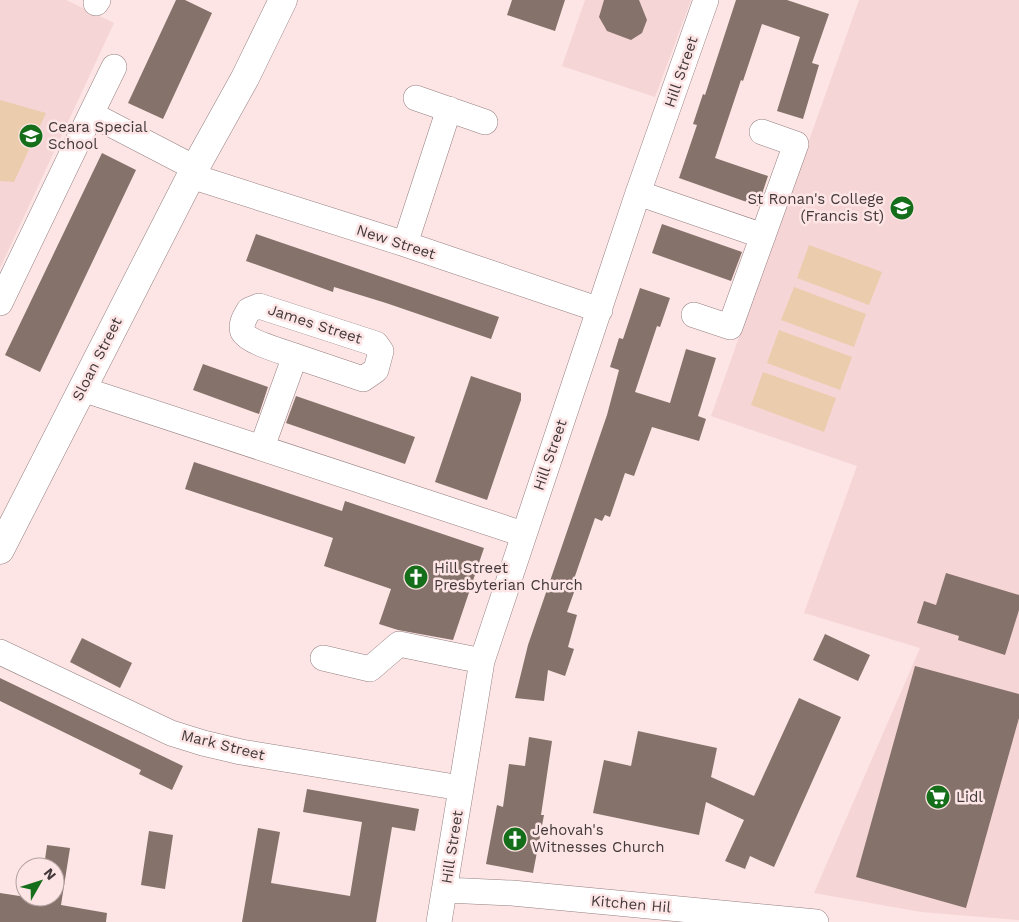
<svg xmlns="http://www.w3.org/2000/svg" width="1019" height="922" font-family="'Work Sans',sans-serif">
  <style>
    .built { fill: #f6d5d6 }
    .green { fill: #ebccad }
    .building { fill: #85726a }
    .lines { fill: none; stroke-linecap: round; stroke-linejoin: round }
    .minor-casing { stroke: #957f80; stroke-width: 26 }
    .tertiary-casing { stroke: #957f80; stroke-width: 29 }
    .minor { stroke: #fff; stroke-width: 25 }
    .tertiary { stroke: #fff; stroke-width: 28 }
    .labels { text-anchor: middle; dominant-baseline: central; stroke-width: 5; stroke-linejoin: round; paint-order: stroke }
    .street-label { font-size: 15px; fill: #43393a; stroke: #fde5e5 }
    .poi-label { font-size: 15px; fill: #43393a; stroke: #fde5e5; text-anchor: start }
  </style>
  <rect width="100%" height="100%" fill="#fde5e5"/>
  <path class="built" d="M0,0H66L114,23L0,268Z
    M585,0H691L655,97L562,66Z
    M859,0H1019V920L921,912L814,893L920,648L804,613L857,466L711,416Z"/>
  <path class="green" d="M0,100L46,113L14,182L0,181Z
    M809,245L882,272L869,305L797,278Z
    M794,287L866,314L854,347L781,320Z
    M779,330L852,357L840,390L767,363Z
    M763,372L836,398L824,432L751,405Z"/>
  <path class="building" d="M176,0H185L212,13L163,119L128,103Z
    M512,0H565L555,31L507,15Z
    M604,0H639L647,20L642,33L631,40L607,31L599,17Z
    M736,0H787L829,14L812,63L819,65L803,119L777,111L800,37L762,24L743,81L741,80L715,158L768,176L758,206L679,178L697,125L693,124L703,94L705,95Z
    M102,153L136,170L40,372L5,355Z
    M662,224L742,252L731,281L652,253Z
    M256,234L499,317L491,339L386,303L334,287L333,292L246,261Z
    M640,288L670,298L660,327L657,326L635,392L670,403L686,349L716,358L698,416L706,419L699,441L652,427L634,476L625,473L610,517L605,515L602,521L595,518L574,579L578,581L567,612L577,615L568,647L574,649L565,676L548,670L544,701L515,698L528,645L607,415L619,370L610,367L619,338L623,339Z
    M203,364L268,387L259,414L193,390Z
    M471,376L521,393V400L487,500L435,482Z
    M296,396L415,437L405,464L286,423Z
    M194,462L342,511L345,501L484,548L453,640L398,630L379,624L391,589L324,566L333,538L185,489Z
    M946,573L1019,595V610L1005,655L958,640L959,636L917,623L924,601L936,605Z
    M825,634L870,655L858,681L813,660Z
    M82,638L132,663L120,688L70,662Z
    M915,666L1019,694V718L966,908L856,877Z
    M0,678L183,766L172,790L139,774L141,770L0,701Z
    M799,698L841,717L774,867L750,856L745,869L725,861L744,820L706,802L699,835L593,813L604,760L631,766L638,731L717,748L711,777L754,796Z
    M529,737L552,741L541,815H544L533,873L486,864L497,805L503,807L509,764L525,766Z
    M307,789L419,809L415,831L392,827L376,922H242L258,828L280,832L271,883L350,896L362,822L303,812Z
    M149,831L173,835L165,889L141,885Z
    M47,845L70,848L61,905L107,913L106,922H0V893L39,899V897H55V867H44Z"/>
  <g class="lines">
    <defs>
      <path id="minor" d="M96,3L98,0
        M416,98L485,122
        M91,114L114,67
        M191,176L405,244L600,310
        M638,193L763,236
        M405,244L449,109
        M0,303L91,114L195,168
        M694,315L730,327L796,144L762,132
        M82,389L523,534
        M262,447L295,356C284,352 248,342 243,332C240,324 245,317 249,310L259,306L376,344L381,351L376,370L363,379L295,356
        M0,652L171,733L203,743L241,752L461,788
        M323,658L370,669L399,644L482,661
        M445,890L512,893L816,922
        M439,922L482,661L638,193L706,0"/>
      <path id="tertiary" d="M0,550L195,168L245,78L283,0"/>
    </defs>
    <use href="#minor" class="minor-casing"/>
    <use href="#tertiary" class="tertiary-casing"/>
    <use href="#minor" class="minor"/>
    <use href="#tertiary" class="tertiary"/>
  </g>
  <defs>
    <symbol id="school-disc" viewBox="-11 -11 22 22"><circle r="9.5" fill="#156e1a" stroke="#fde5e5"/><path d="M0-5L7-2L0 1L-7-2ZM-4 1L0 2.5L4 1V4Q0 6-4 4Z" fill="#fff"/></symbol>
    <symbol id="church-disc" viewBox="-11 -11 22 22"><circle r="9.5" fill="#156e1a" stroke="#fde5e5"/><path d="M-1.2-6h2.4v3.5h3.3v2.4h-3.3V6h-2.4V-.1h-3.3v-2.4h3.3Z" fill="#fff"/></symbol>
    <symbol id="supermarket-disc" viewBox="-11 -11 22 22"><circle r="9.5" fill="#156e1a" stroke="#fde5e5"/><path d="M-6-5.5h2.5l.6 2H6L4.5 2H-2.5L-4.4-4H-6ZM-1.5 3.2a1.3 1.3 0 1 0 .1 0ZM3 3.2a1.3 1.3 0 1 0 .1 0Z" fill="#fff"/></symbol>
  </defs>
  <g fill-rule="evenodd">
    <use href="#school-disc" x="17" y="122" width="28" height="28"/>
    <use href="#school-disc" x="888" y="194" width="28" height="28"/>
    <use href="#church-disc" x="402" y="563" width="28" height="28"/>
    <use href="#supermarket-disc" x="924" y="783" width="28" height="28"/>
    <use href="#church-disc" x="501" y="825" width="28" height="28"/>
  </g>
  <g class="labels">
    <g class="street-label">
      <text transform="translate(681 72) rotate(-71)">Hill Street</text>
      <text transform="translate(396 242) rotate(18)">New Street</text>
      <text transform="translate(315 324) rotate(18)">James Street</text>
      <text transform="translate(97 359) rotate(-63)">Sloan Street</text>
      <text transform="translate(550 455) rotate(-71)">Hill Street</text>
      <text transform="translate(223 745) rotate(14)">Mark Street</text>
      <text transform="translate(452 847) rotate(-81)">Hill Street</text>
      <text transform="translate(631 904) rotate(5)">Kitchen Hil</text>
    </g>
    <g class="poi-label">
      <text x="48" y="127">Ceara Special<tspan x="48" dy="17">School</tspan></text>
      <text x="884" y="199" text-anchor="end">St Ronan's College<tspan x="884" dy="17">(Francis St)</tspan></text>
      <text x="434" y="568">Hill Street<tspan x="434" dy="17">Presbyterian Church</tspan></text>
      <text x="956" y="797">Lidl</text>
      <text x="532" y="830">Jehovah's<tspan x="532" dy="17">Witnesses Church</tspan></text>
    </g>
  </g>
  <g transform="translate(40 882) rotate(51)"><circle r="24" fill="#fde5e5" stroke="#b3a0a1"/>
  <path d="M0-4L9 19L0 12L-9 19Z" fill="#156e1a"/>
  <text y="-8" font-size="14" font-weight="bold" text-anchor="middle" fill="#43393a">N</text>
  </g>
</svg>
